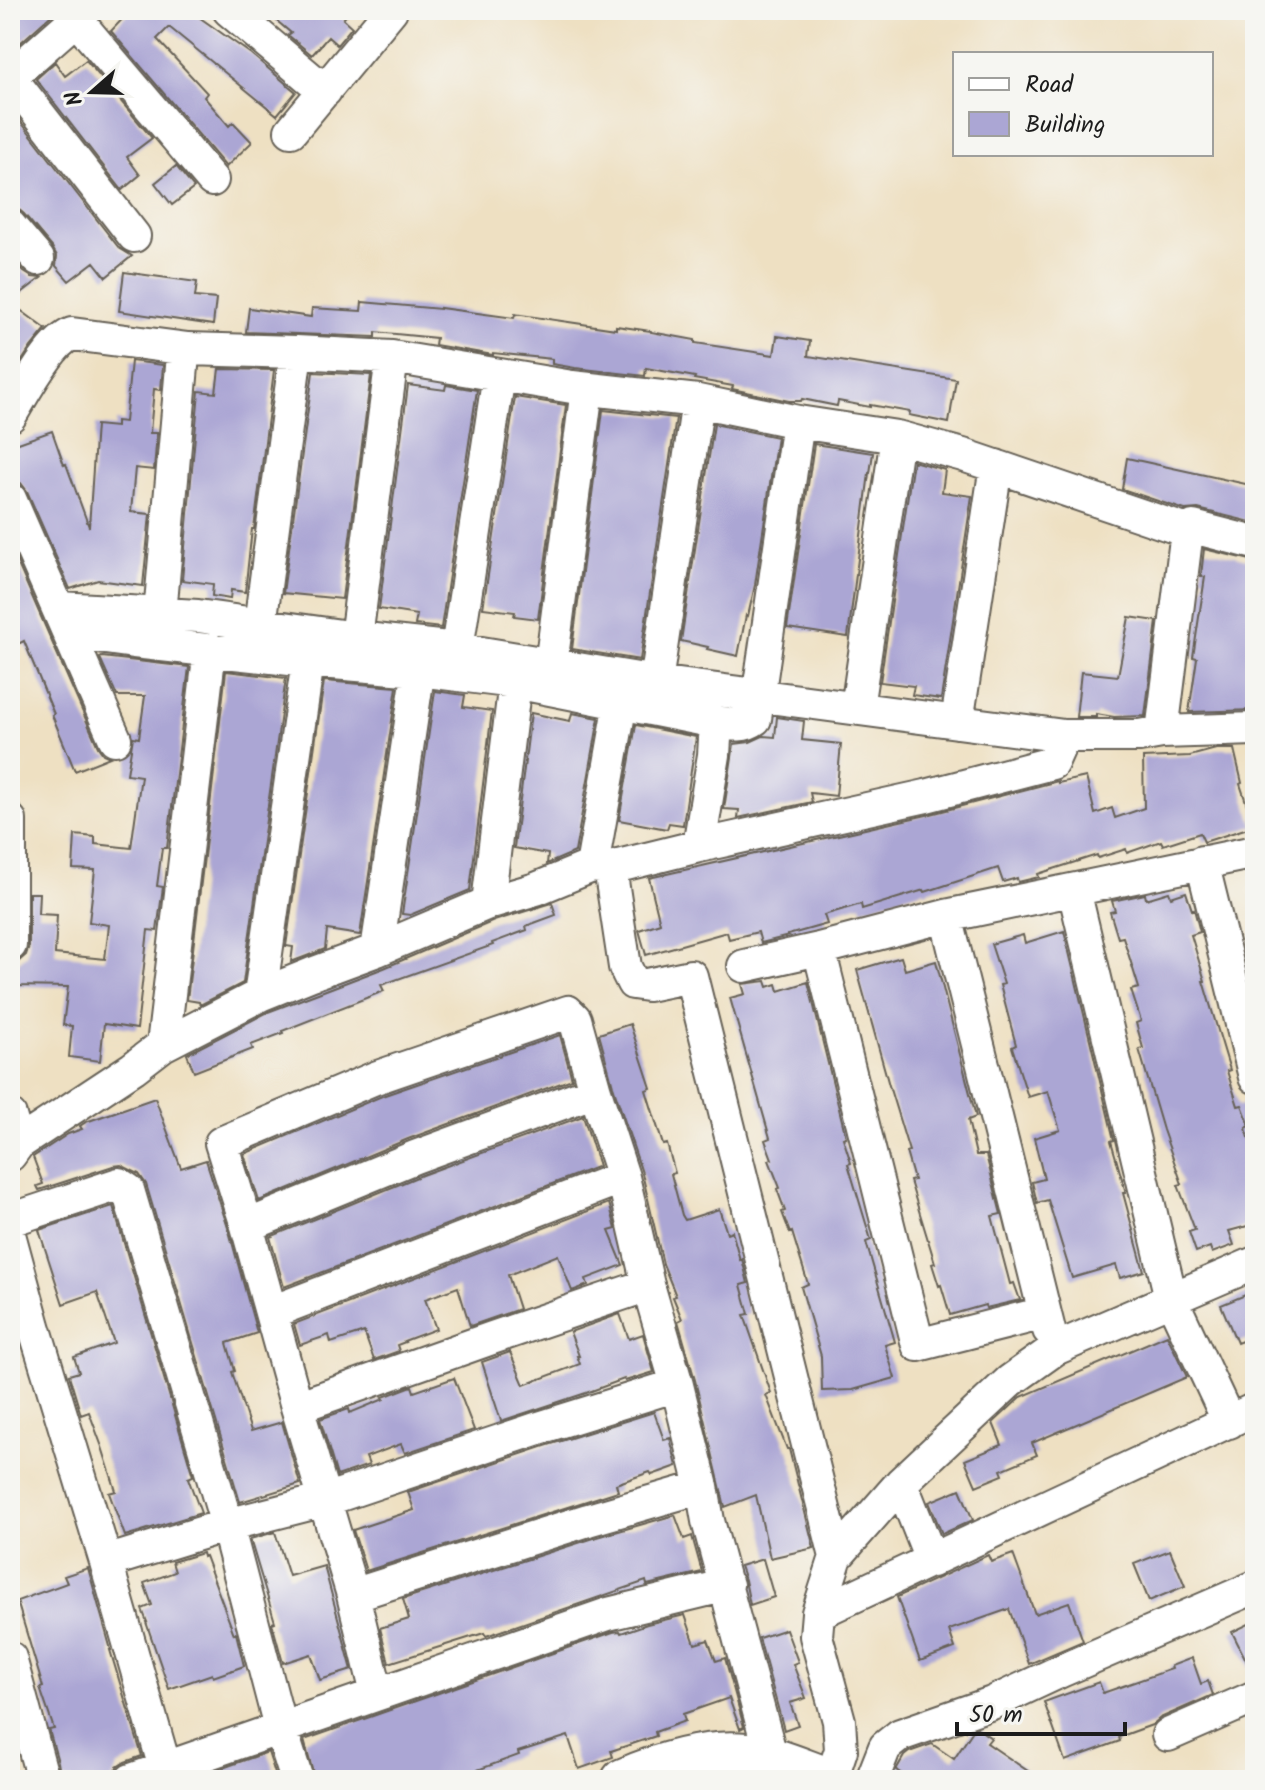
<svg xmlns="http://www.w3.org/2000/svg" width="1265" height="1790" font-family="Kalam,sans-serif">
  <style>
    .building { fill: #aba6d4 }
    .lines { fill: none; stroke-linecap: round; stroke-linejoin: round }
    .minor-casing { stroke: #666156; stroke-width: 36 }
    .major-casing { stroke: #666156; stroke-width: 46 }
    .minor { stroke: #fff; stroke-width: 32 }
    .major { stroke: #fff; stroke-width: 42 }
  </style>
  <rect width="100%" height="100%" fill="#f6f6f2"/>
  <filter id="ink" filterUnits="userSpaceOnUse"><feTurbulence type="fractalNoise" baseFrequency=".0125" numOctaves="2"/><feDisplacementMap in="SourceGraphic" scale="16" xChannelSelector="R" yChannelSelector="G"/><feConvolveMatrix kernelMatrix="1 2 1 2 8 2 1 2 1" color-interpolation-filters="sRGB"/></filter>
  <filter id="wash" filterUnits="userSpaceOnUse"><feTurbulence type="fractalNoise" baseFrequency=".006" numOctaves="4" result="noise"/><feDisplacementMap in="SourceGraphic" scale="32" xChannelSelector="R" yChannelSelector="G"/><feGaussianBlur stdDeviation="1.8" result="paint"/><feColorMatrix in="noise" values="0 0 0 0 0 0 0 0 0 0 0 0 0 0 0 0 0 1.4 0 .05"/><feComposite in="paint" operator="in"/></filter>
  <g filter="url(#wash)">
    <rect width="100%" height="100%" fill="#eee0c2"/>
    <g id="blocks">
      <path class="building" d="M10,10H57L10,52Z
        M131,10H189L251,54L296,92L277,115L169,27L157,39L207,93L204,97L229,126L233,122L252,142L226,167L111,31Z
        M264,10H351L343,19L352,27L337,45L328,37L312,55L288,35L291,33Z
        M86,60L152,138L127,157L140,175L122,190L36,79L55,62L65,76Z
        M10,108L119,248L132,256L106,277L94,262L69,281L56,266L57,256L52,247L24,214L17,208L10,207Z
        M176,166L194,188L172,205L155,183Z
        M10,255L24,272L32,277L41,278L10,302Z
        M124,272L197,282L195,297L216,299L213,325L119,311Z
        M362,302L440,309V308L514,318L515,314L616,329V326L651,331V332L695,340V343L774,355L777,336L810,341L808,356L956,379L949,423L909,415L910,412L870,405V407L838,401L837,406L802,399L801,401H789L732,389L733,386L694,379L695,377L646,368L645,376L575,368L552,364V359L493,353V355L435,345L436,338L376,332V337L246,332L249,308L311,317L312,308L361,311Z
        M19,309L46,329L31,347L10,379V322Z
        M131,361L163,365L161,390L154,389L150,433H157L154,470L135,468L131,512L150,514L143,586L98,580L70,589L27,491L21,483L10,480V446L52,431L64,465L66,464L89,527L96,425L116,427V421L125,422Z
        M219,369L274,370L254,529H252L245,592L231,590L230,599L212,596L213,584L182,580L199,391L216,393Z
        M313,372L371,375L342,599L283,593Z
        M408,385L445,390L446,385L477,390L441,628L415,625L417,615L379,609Z
        M515,397L566,405L538,619L514,616L515,612L483,608Z
        M603,410L676,418L640,660L572,649Z
        M714,424L777,437L755,585L748,616L746,615L738,656L707,649L708,647L681,641Z
        M814,444L873,453L870,473H869L848,637L787,628Z
        M1127,458L1255,486V523L1198,509L1185,510L1122,489Z
        M913,461L945,470L942,492L972,496L941,699L912,695L914,686L880,682Z
        M10,546L98,747L103,754L110,757L75,771L52,715L54,714L24,641L18,644L10,625Z
        M1204,549L1255,561V710L1189,712L1197,658L1193,657L1205,577L1201,576Z
        M1129,617L1157,621L1145,716L1114,717L1096,714V717H1076L1081,672L1118,676Z
        M102,657L189,667L167,848H162L157,886L163,887L157,931L148,930L137,1029L104,1024L100,1061L69,1057L72,1026L63,1025L68,987L16,986L18,962L26,955L29,946V893H39L38,914L57,915L55,954L105,959L109,925L89,922L95,870L73,869L75,835L95,837V844L131,848L141,776L127,774L133,737L139,738L145,696H117L100,658Z
        M226,671L286,678L243,983L200,1005L199,1002L187,1000Z
        M324,681L397,687L360,935L327,930L325,949L291,962L293,947L286,946Z
        M435,691L465,695L463,707L492,711L470,890L410,915L402,914Z
        M531,713L570,721L572,713L599,718L575,852L547,864L548,854L514,848Z
        M777,717L804,721L802,740L841,744L836,796L810,793L812,802L738,818L739,810L724,809L734,744L750,742L763,736L775,737Z
        M636,725L696,737L683,825L669,823L667,829L619,820Z
        M1216,749H1234L1242,783L1240,784L1254,826L1204,842L1200,833L1163,845L1161,841L1127,853L1126,849L1098,858L1097,855L1038,874L1039,877L1018,882L1017,878L1003,882L998,868L925,892L924,890L862,909L861,904L824,915L827,924L788,935L789,936L761,943L758,932L729,939L727,932L646,955L639,930L660,923L649,878L931,814L1058,781V783L1086,777L1095,814L1112,808L1115,818L1144,808L1143,758L1190,756Z
        M1169,892L1171,897L1186,892L1192,910L1194,909L1200,932L1191,935L1205,981H1203L1230,1070L1227,1071L1238,1106L1242,1105L1250,1126L1246,1128L1255,1157V1224L1229,1231L1234,1245L1212,1253L1210,1247L1196,1252L1189,1232L1195,1230L1178,1185L1182,1184L1163,1130L1139,1049L1143,1048L1136,1023L1141,1021L1131,990L1139,988L1123,937L1118,938L1110,912L1115,911L1112,901L1145,894L1146,899Z
        M552,903L556,915L526,926L527,930L492,943L493,945L381,985L384,991L282,1031L283,1033L251,1045L253,1049L194,1072L187,1054L268,1012L384,968L494,921Z
        M1064,931L1114,1140L1111,1141L1126,1193H1123L1144,1271L1120,1278L1116,1265L1072,1278L1048,1200L1037,1203L1032,1182L1044,1179L1034,1138L1060,1130L1048,1091L1028,1097L1012,1047L1016,1045L1000,985L1004,984L991,944L1023,935L1025,943Z
        M901,957L905,970L936,961L976,1117L968,1120L976,1155H986L1001,1214L992,1216L1010,1284L1014,1283L1020,1300L986,1308L985,1305L950,1315L941,1285L939,1286L932,1264L935,1263L910,1181L914,1180L906,1152L909,1151L890,1089L857,970Z
        M766,981L768,987L777,984L779,991L808,982L846,1137L843,1138L851,1163L848,1164L871,1240L866,1242L895,1342L885,1345L895,1378L853,1390L822,1391L821,1356L801,1287L808,1284L792,1232L790,1233L782,1212L785,1211L777,1189L780,1188L769,1160L772,1159L765,1140L770,1138L730,998L745,994L742,984Z
        M630,1024L651,1088L646,1090L663,1145L667,1144L675,1173L671,1174L682,1215L685,1220L719,1209L727,1233L732,1231L740,1260L742,1259L748,1283L741,1285L749,1314L744,1315L771,1393L766,1395L787,1449H789L814,1548L770,1558L756,1495L725,1507L695,1380L678,1321L682,1319L673,1297L676,1296L663,1264L642,1173L613,1086L599,1034Z
        M560,1035L572,1079L408,1139L259,1201L244,1154L382,1096Z
        M155,1098L181,1168L206,1160L229,1231L257,1333L227,1343L235,1371L232,1372L251,1431L282,1422L300,1484L240,1502L146,1184L139,1174L121,1165L113,1166L39,1190L37,1186L43,1184L33,1157L68,1134L82,1129L80,1126L86,1122Z
        M583,1116L599,1166L284,1287L270,1237L422,1175Z
        M609,1203L616,1229L609,1231L623,1265L586,1279L588,1285L572,1291L558,1255L508,1275L519,1309L470,1326L458,1287L425,1299L436,1329L404,1341L405,1342L397,1345L399,1351L374,1360L364,1332L331,1343L329,1335L300,1345L294,1324Z
        M113,1206L193,1476L188,1478L201,1513L125,1536L109,1493L116,1491L102,1447L89,1412L81,1415L69,1375L79,1372L74,1357L114,1343L97,1292L63,1304L39,1230Z
        M1255,1291V1336L1237,1343L1221,1305Z
        M620,1314L629,1339L643,1334L654,1372L625,1381L624,1379L586,1393L501,1421L482,1362L510,1352L524,1385L580,1364L577,1356H579L570,1332Z
        M1167,1335L1187,1377L1032,1443L1037,1455L1001,1470L1003,1475L976,1486L965,1460L1002,1445L993,1423L1021,1397Z
        M454,1378L474,1430L405,1453L401,1444L366,1457L369,1465L337,1476L320,1419L349,1409L350,1413L384,1399L383,1397L412,1386L414,1392Z
        M654,1412L664,1440L670,1438L677,1466L652,1475L650,1472L616,1484L618,1491L366,1571L353,1530L414,1510L408,1492L545,1446Z
        M960,1489L973,1520L942,1534L929,1502Z
        M675,1515L684,1539L692,1536L702,1572L647,1585L646,1581L486,1636L484,1633L389,1663L380,1628L409,1619L403,1599L594,1538Z
        M275,1532L289,1576L324,1566L352,1670L320,1680L311,1654L283,1663L272,1623L275,1622L250,1539Z
        M1170,1550L1185,1586L1149,1601L1134,1564Z
        M202,1553L203,1557L205,1556L234,1634L236,1633L244,1666L213,1677L212,1674L169,1689L146,1622H147L142,1609L152,1605L144,1583L175,1572L172,1562Z
        M1013,1554L1035,1614L1069,1602L1083,1641L1029,1664L1009,1609L949,1630L955,1648L920,1661L897,1597L988,1555L991,1562Z
        M763,1559L774,1597L750,1605L745,1580L740,1566Z
        M88,1568L111,1650H110L142,1756L125,1762L117,1767L112,1780H61L58,1762L49,1730L54,1729L40,1688L43,1687L17,1601L67,1583L64,1576Z
        M685,1615L695,1644L708,1640L716,1661L725,1658L744,1727L740,1729L729,1698L683,1714L685,1721L655,1732L656,1736L611,1751L613,1757L579,1769L568,1736L518,1752L519,1755L450,1780H315L304,1740L613,1632L620,1631L621,1633L647,1624Z
        M1255,1621V1678L1232,1632Z
        M786,1629L798,1662L793,1664L806,1698L790,1703L798,1725L784,1730L759,1638Z
        M1192,1658L1201,1684L1208,1681L1213,1695L1160,1718L1152,1725L1119,1737L1120,1741L1065,1761L1044,1702L1099,1682L1103,1693L1172,1669L1171,1666Z
        M977,1728L991,1738L987,1743L1041,1780H911L896,1770L904,1756L909,1752L932,1744L954,1759L974,1729Z
        M268,1752L277,1780H189Z"/>
    </g>
  </g>
  <g filter="url(#ink)">
    <use href="#blocks" fill-opacity="0" stroke="#666156" stroke-width="2"/>
    <g class="lines">
      <defs>
        <path id="minor" d="M229,10L325,91
          M76,19L212,180
          M10,77L134,236
          M10,77L86,10
          M291,131L391,10
          M10,226L38,259
          M10,416C23,395 50,342 72,334L188,349L296,352L392,357L572,387L698,401L798,422L897,437L963,455L1187,531L1193,527L1255,543
          M10,499L115,739
          M59,608L198,616L356,638L457,649L656,682L1064,736H1139L1162,732L1255,729
          M160,614L183,355L188,349
          M260,625L296,352
          M69,633L134,642L308,661L419,670L515,682L716,722
          M356,638L392,357
          M457,649L499,375
          M551,665L587,389
          M656,682L698,401
          M857,708L897,437
          M957,722L996,466
          M1162,732L1187,531
          M10,820V945
          M699,846L714,755L716,722C730,724 743,728 755,719L798,422
          M1202,862L1255,1077
          M592,866L621,702
          M610,868L699,846L926,796L1052,763L1064,736
          M1074,890L1171,1298L1229,1422
          M488,903L515,682
          M946,916L1049,1330
          M819,949L918,1345L1044,1313
          M377,950L422,648
          M744,966L819,949L946,916L1255,852
          M260,995L308,661
          M163,1045L210,649
          M10,1116L18,1144
          M10,1155L18,1144L133,1068L163,1045L260,995L312,974L377,950L488,903L536,889L592,866L610,868L625,967L633,983L647,985L691,976L836,1557L818,1613L816,1636L839,1721L841,1750L831,1780
          M10,1220L119,1184L128,1190L227,1525L280,1727L297,1780
          M247,1226L415,1157L595,1091
          M10,1238L34,1326L106,1562L165,1768
          M272,1312L623,1177
          M297,1407L492,1338L648,1285
          M901,1483L932,1561
          M836,1557L901,1483L1010,1381L1055,1349L1255,1263
          M106,1562L227,1525L325,1500L539,1428L677,1385
          M353,1595L588,1520L702,1487
          M818,1613L1255,1409
          M10,1658L43,1780
          M377,1694L353,1595L297,1407L247,1226L221,1143L375,1078L568,1012L575,1019L595,1091L623,1177L648,1285L677,1385L702,1487L708,1521L772,1760
          M1168,1735L1255,1697
          M131,1780L608,1614L727,1585
          M872,1780L885,1747L900,1735L992,1703L1063,1670L1255,1587"/>
        <path id="major" d="M623,1780C660,1764 705,1750 746,1754C775,1757 804,1771 831,1780"/>
      </defs>
      <use href="#minor" class="minor-casing"/>
      <use href="#major" class="major-casing"/>
      <use href="#minor" class="minor"/>
      <use href="#major" class="major"/>
    </g>
  </g>
  <rect width="1265" height="1790" fill="none" stroke="#f6f6f2" stroke-width="40"/>
  <rect x="953" y="52" width="260" height="104" fill="#f6f6f2" stroke="#9f9f9c" stroke-width="2"/>
  <rect x="969" y="78" width="40" height="12" fill="#ffffff" stroke="#9f9f9c" stroke-width="2"/>
  <text x="1025" y="92" font-size="24" fill="#1c1c1c">Road</text>
  <rect x="969" y="112" width="40" height="24" fill="#aba6d4" stroke="#9f9f9c" stroke-width="2"/>
  <text x="1025" y="132" font-size="24" fill="#1c1c1c">Building</text>
  <g transform="translate(92 92) rotate(250)" stroke="#f6f6f2" stroke-width="6" paint-order="stroke">
  <path d="M0-6L14 30L0 20L-14 30Z" fill="#1c1c1c"/>
  <text y="-12" font-size="22" font-weight="bold" text-anchor="middle" fill="#1c1c1c">N</text>
  </g>
  <path d="M957 1722v12h168v-12" fill="none" stroke="#1c1c1c" stroke-width="4"/>
  <text x="969" y="1722" font-size="24" fill="#1c1c1c" stroke="#f6f6f2" stroke-width="6" paint-order="stroke">50 m</text>
</svg>
